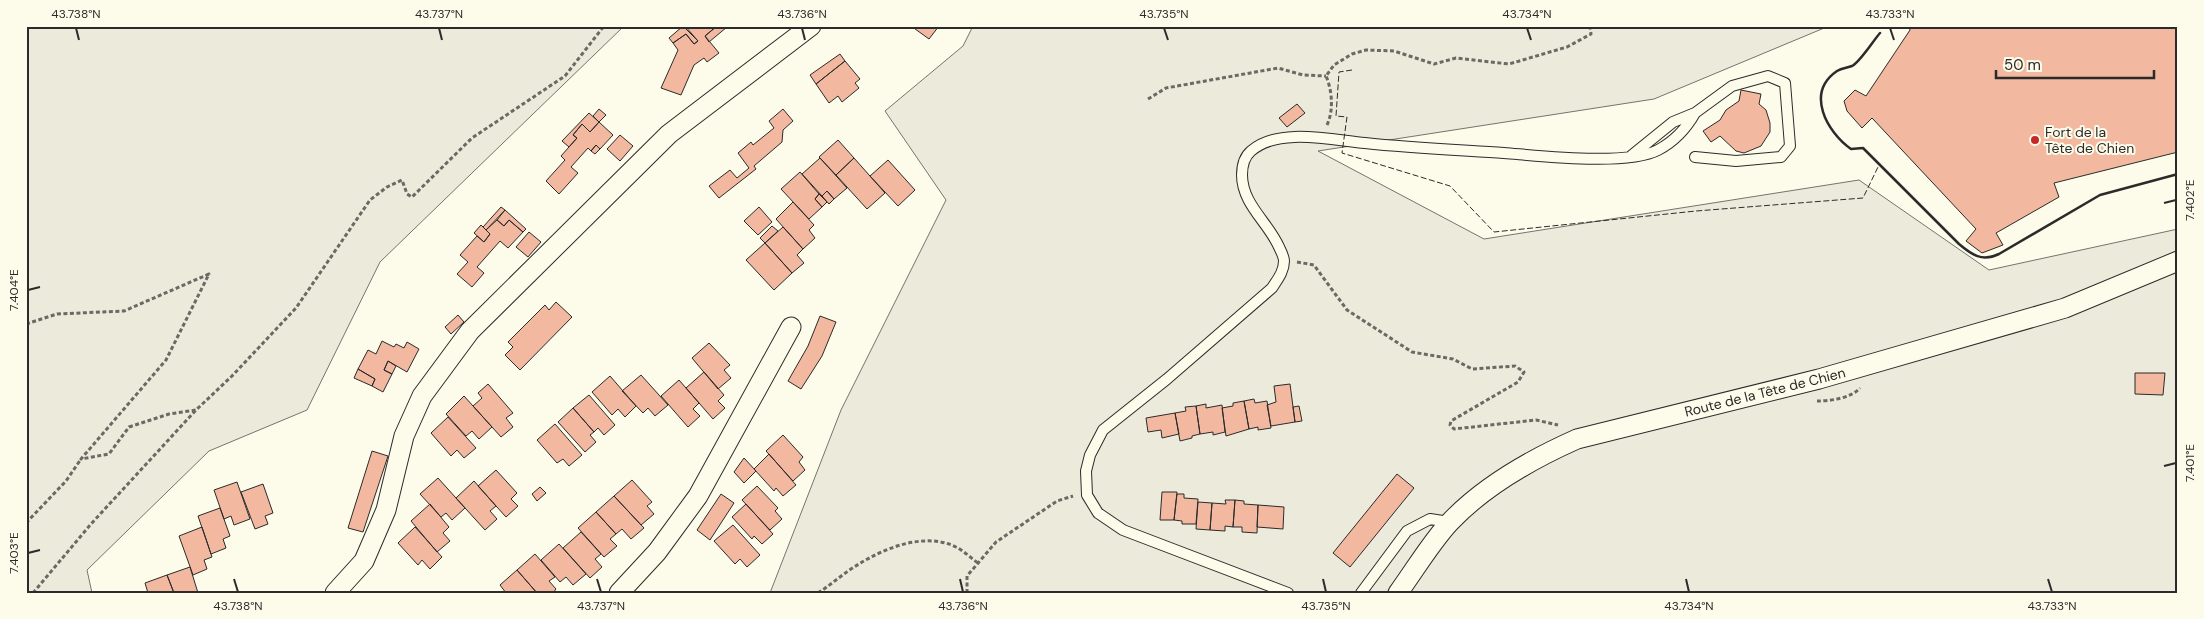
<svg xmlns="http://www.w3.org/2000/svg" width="2204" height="619" font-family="'DM Sans',sans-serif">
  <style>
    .green { fill: #ecebdb; stroke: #74746e }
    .building { fill: #f2b8a0; stroke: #2b2b2b }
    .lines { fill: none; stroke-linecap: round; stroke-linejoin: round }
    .service-casing { stroke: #2b2b2b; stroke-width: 12 }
    .minor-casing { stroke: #2b2b2b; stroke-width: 21 }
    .path { stroke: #6a6964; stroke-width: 3; stroke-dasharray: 4 2.5; stroke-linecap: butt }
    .service { stroke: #fdfbea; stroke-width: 10 }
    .minor { stroke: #fdfbea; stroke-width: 19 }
    .fence { stroke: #2b2b2b; stroke-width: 1; stroke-dasharray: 6 2.5; stroke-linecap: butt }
    .wall { stroke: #2b2b2b; stroke-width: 2.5 }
    .ticks { fill: none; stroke: #2b2b2b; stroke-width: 2 }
    .poi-dot { fill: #c62828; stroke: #fdfbea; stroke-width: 2 }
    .labels { text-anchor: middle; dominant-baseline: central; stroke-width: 4; stroke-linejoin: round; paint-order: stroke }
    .poi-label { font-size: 14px; fill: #2b2b2b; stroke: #fdfbea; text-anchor: start }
    .street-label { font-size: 14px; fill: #2b2b2b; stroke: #fdfbea }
    .neatline { fill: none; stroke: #2b2b2b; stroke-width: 2 }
    .ticks-label { font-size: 12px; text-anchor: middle; fill: #2b2b2b }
  </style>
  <rect width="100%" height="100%" fill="#fdfbea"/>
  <path class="green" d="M26,26H624L380,262L307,410L209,451L87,570L92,593H26Z
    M973,26H1829L1654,99L1318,151L1484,239L1859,180L1989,270L2178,229V593H770L841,410L946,200L885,111L963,46Z"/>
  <path class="building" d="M683,26L698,41L694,44L686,34L673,43L669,38Z
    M685,26H717L705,36L719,53L707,62L704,58L694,65L681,95L661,88L678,50L673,43L686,34L694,44L698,41Z
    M717,26L727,27L709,42L705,36Z
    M911,26H939L929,39Z
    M1909,26H2178V152L2054,183L2059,197L1996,233L2003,245L1982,253L1966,241L1976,229L1872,118L1862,128L1847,111L1844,101L1855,90L1866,96L1910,30Z
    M840,54L845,61L816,84L810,75Z
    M845,61L860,79L855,83L859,88L842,102L838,96L829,103L816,84Z
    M1741,90L1761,94L1759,104L1766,110L1770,123V132L1761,146L1744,153L1736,151L1720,136L1711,142L1703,131L1720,120L1726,110L1739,101Z
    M1297,104L1305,113L1287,127L1279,118Z
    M599,109L606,115L599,122L593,116Z
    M783,109L793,121L783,130L782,142L754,166L756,169L719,198L709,186L730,170L737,178L749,168L738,153L751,142L753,145L774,128L769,121Z
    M589,113L599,122L590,132L582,124L573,135L577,138L569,147L562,141Z
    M599,122L613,135L600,149L596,145L591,151L588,148L571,167L578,173L559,194L546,181L565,160L561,156L577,138L573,135L582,124L590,132Z
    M620,135L633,146L620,161L607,149Z
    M838,140L854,158L836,175L819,157Z
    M596,145L600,149L595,154L591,151Z
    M820,158L847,188L834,199L827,191L822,196L802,174Z
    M854,158L885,193L867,209L836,175Z
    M888,160L915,190L898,206L870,176Z
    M800,172L819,194L815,199L822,207L809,219L781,189Z
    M827,191L834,199L829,204L822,196Z
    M819,194L827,202L822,207L815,199Z
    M793,202L814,225L809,230L815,238L803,249L776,219Z
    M501,207L505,210L486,230L483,227Z
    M759,207L772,222L758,235L744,221Z
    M505,210L526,229L523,232L509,220L504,226L497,220Z
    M497,220L504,226L509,220L523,232L508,248L500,241L477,267L484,273L472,287L457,274L468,262L460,255L477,236L484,242L490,234L486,230Z
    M481,225L490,234L484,242L474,233Z
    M772,226L778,231L765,243L760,238Z
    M783,227L803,249L797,255L804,263L792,273L765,243Z
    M529,232L541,242L528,257L516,247Z
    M765,243L792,273L774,290L746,260Z
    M556,302L572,317L520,370L505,355L513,347L508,342L545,305L549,310Z
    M458,315L464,322L451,334L445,327Z
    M820,316L836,322L822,356L801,389L788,381L808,346Z
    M382,341L394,347L396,344L404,348L407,342L419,349L407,372L388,361L384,370L392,374L383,392L372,386L375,379L358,369L368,350L376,354Z
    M709,343L730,365L724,370L731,378L718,389L692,358Z
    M388,361L396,366L392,374L384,370Z
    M358,369L375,379L372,386L354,378Z
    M704,372L724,395L718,401L725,408L713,419L686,388Z
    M2135,373H2165L2163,395L2135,394Z
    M641,375L668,405L655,416L648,408L643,413L622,391Z
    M610,376L636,406L625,417L618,409L612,415L592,392Z
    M679,380L699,403L693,409L700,416L688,427L661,396Z
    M488,384L513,413L506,418L513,427L501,437L473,406L482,398L478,393Z
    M1290,384L1295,422L1271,426L1267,405L1276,402L1274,386Z
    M589,395L615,425L604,435L598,428L594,432L573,408Z
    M464,396L492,427L479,439L472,431L466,436L446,414Z
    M1254,399L1255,403L1267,401L1271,428L1258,430V427L1249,429L1244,401Z
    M1244,401L1249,429L1226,436L1222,408L1233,406V403Z
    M1206,404V408L1222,405L1225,432L1213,435V432L1200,434L1196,406Z
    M1196,406L1200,434L1192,436V438L1180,441L1175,413L1186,411L1185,407Z
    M1299,406L1302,421L1295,422L1293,407Z
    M573,408L594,432L590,435L596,442L585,452L558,422Z
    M1175,413L1179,434L1162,438L1161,430L1148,432L1146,418Z
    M448,417L476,448L464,458L457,450L451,456L431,433Z
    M555,424L582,455L569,466L563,459L557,463L537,440Z
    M783,435L803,457L799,462L805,470L793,481L766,451Z
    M372,451L388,456L363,532L348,528Z
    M769,454L796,485L783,496L776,488L774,491L754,469Z
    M744,458L756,471L744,483L734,472Z
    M496,470L517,493L511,499L518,506L506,517L478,486Z
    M1397,474L1414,488L1350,567L1333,553Z
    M438,478L465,508L452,520L446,513L441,517L420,494Z
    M632,480L652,502L647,506L654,514L641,525L614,496Z
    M474,481L496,506L490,511L497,519L485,530L456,498Z
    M237,482L250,519L234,525L231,516L224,519L214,490Z
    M263,484L273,513L265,516L268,524L255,529L241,492Z
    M757,486L778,508L775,511L782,519L770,530L742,500Z
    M540,487L546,493L537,501L532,494Z
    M1162,492H1177L1174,520H1160Z
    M721,494L734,503L710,540L697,530Z
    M1177,494H1184V498L1198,499L1196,524H1182V521L1174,520Z
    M614,496L644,528L631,539L622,529L616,534L596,512Z
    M1225,500H1235L1233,527L1225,526V531L1210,530L1212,503L1226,504Z
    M1235,500L1244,501V504L1258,505L1257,533L1242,532V527H1233Z
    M1198,502L1212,503L1210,530L1196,529Z
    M430,504L449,527L443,533L450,541L437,552L411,521Z
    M746,504L773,534L762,544L754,536L752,539L732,517Z
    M1258,505L1284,507L1283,529L1257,527Z
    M220,508L230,536L223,539L226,548L211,554L198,516Z
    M596,512L616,534L610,539L617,546L604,557L578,528Z
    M733,525L760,555L747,567L740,559L735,564L714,541Z
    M202,527L212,557L204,560L207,569L193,575L179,536Z
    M415,527L442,557L430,569L422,560L418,565L398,543Z
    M581,532L601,554L595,559L602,567L590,578L563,548Z
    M559,544L586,574L573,585L566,577L560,582L541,560Z
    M535,554L555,577L549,581L556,589L553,593H537L517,570Z
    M190,567L198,593H174L167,575Z
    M517,570L537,593H506L500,585Z
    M167,575L174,593H148L145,583Z"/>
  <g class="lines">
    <defs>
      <path id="service" d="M1631,156L1673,122L1695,113L1732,86L1768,76L1785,83L1790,146L1781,157L1736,161L1695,157
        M1288,593L1123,530L1098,513L1087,495L1086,471L1090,455L1103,430L1167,379L1272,288C1277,280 1284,272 1284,261C1284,257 1281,251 1279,247C1268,222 1242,204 1242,175C1242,166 1244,157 1251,151C1278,127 1332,140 1365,143C1411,148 1458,150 1504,153C1542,156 1627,166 1658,150C1675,141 1686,129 1695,113
        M1361,593L1407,531L1430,519L1449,522"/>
      <path id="minor" d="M335,593L364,561L386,510L404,436L422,396L470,331L669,134L811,26
        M619,593L657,552L698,496L791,327
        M1398,593C1414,571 1432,541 1450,522C1485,485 1532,459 1577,439L1819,379L2065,308L2178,261"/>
    </defs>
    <use href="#service" class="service-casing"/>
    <use href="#minor" class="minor-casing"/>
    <path class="path" d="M1148,99L1166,88L1278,68L1303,75L1326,76
      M1327,125C1334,110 1332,90 1326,76L1334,65L1352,54L1366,50L1394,51L1434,64L1456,58L1509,64L1567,47L1591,34L1590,26
      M1297,262L1314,265L1347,310L1412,352L1453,359L1472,369L1515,366L1524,372L1518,382L1451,421L1450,425L1454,429L1536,420L1558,425
      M26,324L57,314L124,311L209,274L166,360L81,459L109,454L129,427L169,414L196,410
      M1817,401C1831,401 1851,398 1860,388
      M26,523L66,481L81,459
      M33,593L91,524L196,410L232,376L296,308L370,200L387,187L402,180L407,194L412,197L472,138L565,76L604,26
      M818,593C832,584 845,572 859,564C886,547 926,532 956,547C964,551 971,558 978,563
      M967,593V576L996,542L1057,501L1073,496"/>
    <use href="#service" class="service"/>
    <use href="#minor" class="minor"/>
    <path class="fence" d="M1352,70L1339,72L1336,116L1347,117L1342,153L1450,186L1494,232L1696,211L1863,198L1879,165"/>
    <path class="wall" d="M1880,33C1873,41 1860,62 1852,66C1847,68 1842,68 1837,71C1805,93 1827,132 1851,149L1863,148L1959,244C1972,255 1982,262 1999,254L2100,195L2178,174"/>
  </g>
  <path class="ticks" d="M76,28L79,40M439,28L442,40M802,28L805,40M1164,28L1168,40M1527,28L1531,40M1890,28L1894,40M2164,203L2176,200M28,290L40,287M2164,466L2176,463M28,553L40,550M234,579L238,592M597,579L601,592M960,579L963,592M1323,579L1326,592M1686,579L1689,592M2048,579L2052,592"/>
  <circle class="poi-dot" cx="2035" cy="140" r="5"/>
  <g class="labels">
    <g class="poi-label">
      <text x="2045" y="132">Fort de la<tspan x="2045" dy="16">Tête de Chien</tspan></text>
    </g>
    <g class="street-label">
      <text transform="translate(1765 392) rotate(-14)">Route de la Tête de Chien</text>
    </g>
  </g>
  <rect width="2204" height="619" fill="none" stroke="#fdfbea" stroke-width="55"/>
  <path d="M1996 70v8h158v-8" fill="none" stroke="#2b2b2b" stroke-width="2.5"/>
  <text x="2004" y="70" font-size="15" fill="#2b2b2b" stroke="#fdfbea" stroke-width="4" paint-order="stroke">50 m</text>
  <rect x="28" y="28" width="2148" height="564" class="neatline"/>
  <g class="ticks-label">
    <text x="76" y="18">43.738°N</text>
    <text x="439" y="18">43.737°N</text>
    <text x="802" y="18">43.736°N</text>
    <text x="1164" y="18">43.735°N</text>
    <text x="1527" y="18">43.734°N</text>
    <text x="1890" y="18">43.733°N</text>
    <text transform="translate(2190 200) rotate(-90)" y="4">7.402°E</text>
    <text transform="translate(14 290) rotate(-90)" y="4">7.404°E</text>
    <text transform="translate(2190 463) rotate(-90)" y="4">7.401°E</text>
    <text transform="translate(14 553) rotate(-90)" y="4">7.403°E</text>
    <text x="238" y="610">43.738°N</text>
    <text x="601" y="610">43.737°N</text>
    <text x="963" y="610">43.736°N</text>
    <text x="1326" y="610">43.735°N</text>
    <text x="1689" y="610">43.734°N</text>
    <text x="2052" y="610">43.733°N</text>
  </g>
</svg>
